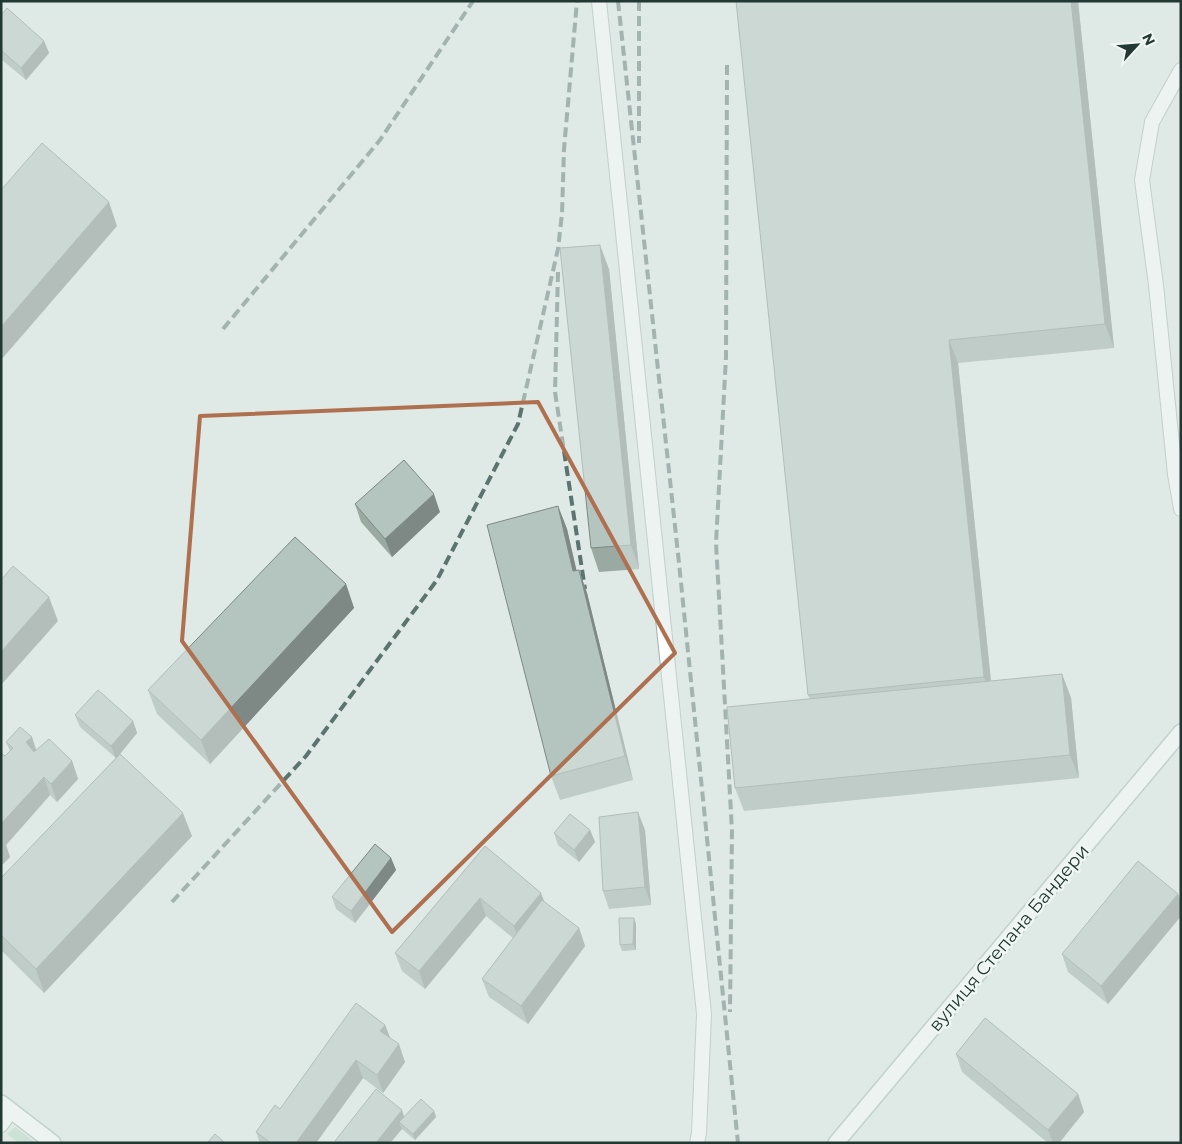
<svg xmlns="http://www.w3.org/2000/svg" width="1182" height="1144" font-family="Montserrat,sans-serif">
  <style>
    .green { fill: #b8dac3 }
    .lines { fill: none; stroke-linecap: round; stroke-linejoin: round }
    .lane-casing { stroke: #a2b0ac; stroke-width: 16 }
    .secondary-casing { stroke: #9eb4ae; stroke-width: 18 }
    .lane { stroke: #fff; stroke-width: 14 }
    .secondary { stroke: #fff; stroke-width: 15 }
    .rail { stroke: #5b746f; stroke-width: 4; stroke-dasharray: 10 5; stroke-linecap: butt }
    .wall { fill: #9ba9a3 }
    .shaded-wall { fill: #7e8985 }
    .building { fill: #b4c4be; stroke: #7e8985 }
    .marked { fill: none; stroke: #ae704f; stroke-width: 4; stroke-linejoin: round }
    .labels { text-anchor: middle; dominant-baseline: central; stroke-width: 5; stroke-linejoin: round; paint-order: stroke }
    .street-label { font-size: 18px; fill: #213833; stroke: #eff6f3 }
  </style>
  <rect width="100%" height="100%" fill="#dfe9e5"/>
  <path class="green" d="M15,1127L36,1143H19L7,1134Z"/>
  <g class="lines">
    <defs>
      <path id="lane" d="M599,1L704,1014L699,1133L697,1143
        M1181,70L1152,122L1142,180L1156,285L1175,474L1181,509
        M1,1125L11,1111"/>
      <path id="secondary" d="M1,1103L53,1143
        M836,1143L1181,732"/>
    </defs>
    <use href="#lane" class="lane-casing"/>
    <use href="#secondary" class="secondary-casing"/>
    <use href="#lane" class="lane"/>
    <use href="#secondary" class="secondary"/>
    <path class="rail" d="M618,1L679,563L738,1143
      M639,1V143
      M727,65L726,357L716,543L732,831L730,1012
      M558,272L555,392L585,589
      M223,329L380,140L473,1
      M172,902L306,756L437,580L518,424L558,249L562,214L564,149L577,1"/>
  </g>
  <path class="wall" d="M1078,1L1114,348L958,363L991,681L1062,674L1071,698L1079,778L744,811L735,788L810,699L808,695Z
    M1,15L44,41L49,53L26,80L1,59Z
    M609,269L639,569L599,572L591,548Z
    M355,504L440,512L392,557L361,522Z
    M558,506L567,529L576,570H579L587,593L633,780L560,800L551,776Z
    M346,584L354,608L210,764L157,714L148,690Z
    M75,715L133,721L137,733L118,756L192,836L44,993L1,950V878L116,758L80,727Z
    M6,742L72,761L78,779L57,802L50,795L6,845L10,857L1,866L5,756L10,751Z
    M590,830L595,842L579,862L558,845L554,833Z
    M645,830L651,905L609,909L603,891Z
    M485,846L544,902L579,928L585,946L528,1024L489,997L482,979L513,938L486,916L425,989L402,971L395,953Z
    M391,858L396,870L355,923L336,909L332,897Z
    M1178,894L1181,902V916L1108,1004L1068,972L1062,954Z
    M636,924V950L622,951L620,945Z
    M385,1025L390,1038L405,1062L383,1093L363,1078L316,1143H260L256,1132L280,1109Z
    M956,1054L1078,1094L1084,1112L1059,1143H1048L962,1072Z
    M434,1111L436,1117L415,1140L402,1129L390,1143H335V1141L404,1117Z"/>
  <path class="shaded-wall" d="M1071,1H1078L1114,348L1105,324Z
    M44,41L49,53L26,80L21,68Z
    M109,202L117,226L1,360V327Z
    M600,245L609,269L639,569L631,545Z
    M949,340L958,363L993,701L984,677Z
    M434,494L440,512L392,557L385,539Z
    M558,506L567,529L582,594L573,571Z
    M579,570L587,593L633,780L625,756Z
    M346,584L354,608L210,764L201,740Z
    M49,597L58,621L1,685V652Z
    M1062,674L1071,698L1079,778L1070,755Z
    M133,721L137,733L116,759L111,746Z
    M32,737L38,755L32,760L26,742Z
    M72,761L78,779L57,802L51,784Z
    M44,777L50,795L6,845L10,857L1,866V824Z
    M638,812L645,830L651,905L645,887Z
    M183,813L192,836L44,993L36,969Z
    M590,830L595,842L579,862L574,850Z
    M391,858L396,870L355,923L351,911Z
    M541,893L548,911L520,944L514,926Z
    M1178,894L1181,902V916L1108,1004L1101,986Z
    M480,898L486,916L425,989L419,971Z
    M634,918L636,924V950L633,944Z
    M579,928L585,946L528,1024L521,1006Z
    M385,1025L392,1043L380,1031Z
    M399,1044L405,1062L383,1093L377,1075Z
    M356,1060L363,1078L316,1143H296Z
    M1078,1094L1084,1112L1059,1143H1053L1048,1130Z
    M402,1110L406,1122H399L402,1129L390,1143H376Z
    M434,1111L436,1117L415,1140L413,1134Z"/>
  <path class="building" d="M736,1H1071L1105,324L949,340L984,677L808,695Z
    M7,8L44,41L21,68L1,50V15Z
    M42,143L109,202L1,327V190Z
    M600,245L631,545L591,548L560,248Z
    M404,460L434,494L385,539L355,504Z
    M558,506L573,571L579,570L625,756L551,776L487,525Z
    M295,537L346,584L201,740L148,690Z
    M13,566L49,597L1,652V580Z
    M1062,674L1070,755L735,788L727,707Z
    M98,690L133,721L111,746L75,715Z
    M20,727L32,737L26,742L34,752L49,739L72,761L51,784L44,777L1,824V753L5,756L13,748L6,742Z
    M120,754L183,813L36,969L1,935V878Z
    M638,812L645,887L603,891L599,817Z
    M570,814L590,830L574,850L554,833Z
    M375,844L391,858L351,911L332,897Z
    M485,846L541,893L514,926L480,898L419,971L395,953Z
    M1138,861L1178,894L1101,986L1062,954Z
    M542,900L579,928L521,1006L482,979Z
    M619,918H634L633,944L620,945Z
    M356,1003L385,1025L380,1031L399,1044L377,1075L356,1060L296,1143H271L256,1132L275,1105L280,1109Z
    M985,1018L1078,1094L1048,1130L956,1054Z
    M376,1089L402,1110L376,1143H337L335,1141Z
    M421,1099L434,1111L413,1134L399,1122Z
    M215,1134L225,1143H207Z"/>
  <path d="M0 0H1182V1144H0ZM538,402L675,653L392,932L182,641L200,416Z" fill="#dfe9e5" fill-opacity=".55" fill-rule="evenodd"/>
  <path class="marked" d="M538,402L675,653L392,932L182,641L200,416Z"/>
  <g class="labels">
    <g class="street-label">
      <text transform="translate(1009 938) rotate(-50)">вулиця Степана Бандери</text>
    </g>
  </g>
  <rect width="1182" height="1144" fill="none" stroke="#213833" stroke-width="5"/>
  <g transform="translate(1137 45) rotate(64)" stroke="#eff6f3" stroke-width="4" paint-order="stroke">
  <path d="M0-4L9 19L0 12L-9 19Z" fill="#213833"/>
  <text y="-8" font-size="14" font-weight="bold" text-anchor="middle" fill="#213833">N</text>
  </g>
</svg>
